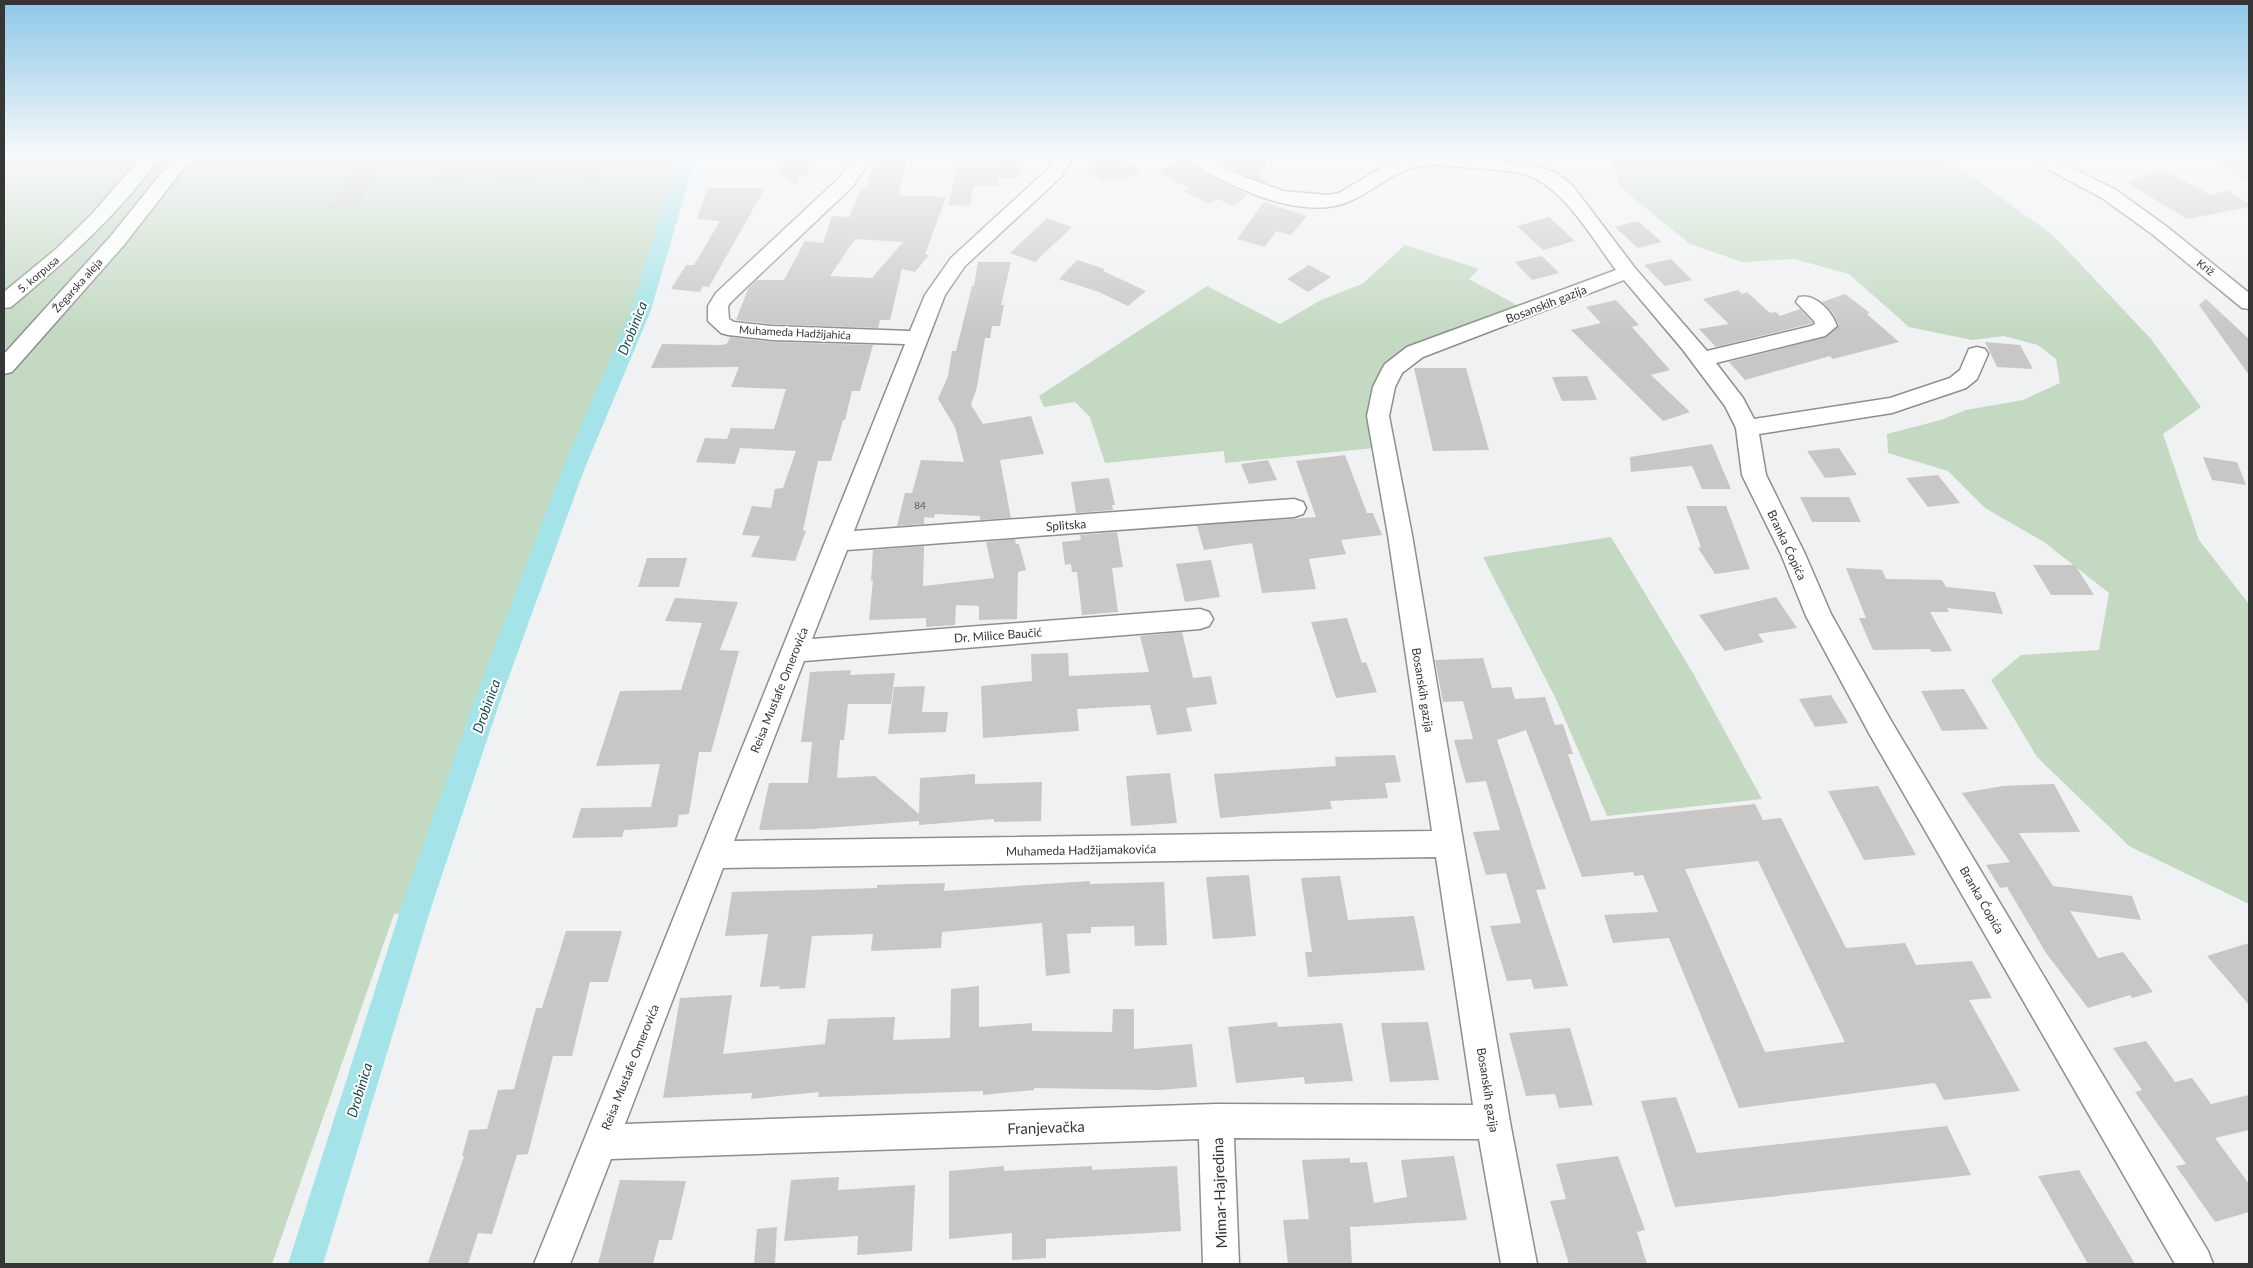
<svg xmlns="http://www.w3.org/2000/svg" width="2253" height="1268" font-family="Lato,sans-serif">
  <style>
    .green { fill: #c3d9c1 }
    .lines { fill: none; stroke-linecap: round; stroke-linejoin: round }
    .canal { fill: #a4e3e8; fill-rule: evenodd }
    .building { fill: #c9c7c6; fill-rule: evenodd }
    .minor-casing { stroke: #8d8e90; stroke-width: 3 }
    .minor { fill: #fff; fill-rule: evenodd }
    .labels { text-anchor: middle; dominant-baseline: central; stroke-width: 4; stroke-linejoin: round; paint-order: stroke }
    .number-label { font-size: 10px; fill: #5a5a5a }
    .far-street-label { font-size: 11px; fill: #353636; stroke: #fff }
    .street-label { font-size: 12px; fill: #353636; stroke: #fff }
    .water-label { font-size: 14px; font-style: italic; fill: #134b4f; stroke: #fff }
    .near-street-label { font-size: 15px; fill: #353636; stroke: #fff }
  </style>
  <rect width="100%" height="100%" fill="#f0f1f3"/>
  <path class="green" d="M4,155H687L641,310L614,370L548,536L486,704L415,911L394,914L272,1264H4Z
    M1609,155H1934L1956,165L2054,236L2151,339L2201,407L2163,434L2199,540L2249,604V904L2129,846L2037,757L1991,680L2021,655L2099,650L2109,593L2044,542L1985,508L1948,471L1888,453L1887,434L1941,420L1966,410L2023,400L2060,383L2056,359L2038,345L2004,336L1972,340L1909,327L1849,274L1794,259L1742,262L1690,244L1620,187Z
    M2201,155H2249V183Z
    M1405,245L1479,269L1469,279L1528,311L1393,369L1384,447L1225,463L1224,451L1105,463L1090,417L1075,402L1044,407L1039,396L1207,286L1280,324L1321,300L1362,284Z
    M1611,537L1694,675L1762,799L1607,816L1556,699L1483,557Z"/>
  <g class="lines">
    <path class="canal" d="M678,155H696L651,310L584,470L499,704L430,911L323,1264H288L400,911L473,704L562,470L631,310Z"/>
  </g>
  <path class="building" d="M364,155H389L357,207L331,208Z
    M439,155H612L603,178L462,181L459,186L431,187L438,174H429Z
    M795,155H815L806,175H800L795,184L777,175L785,159L792,160Z
    M876,155H908L898,195L946,197L925,254L929,255L915,272L902,269L890,320H880L878,328L772,324L736,320L748,289L757,280H784L805,241L823,243L832,216L849,217L862,187H867ZM855,239L903,242L872,278L830,276Z
    M1001,155H1023L1019,178H999L997,186H974L969,206L948,205L957,166L999,167Z
    M1079,155H1114L1142,170L1123,181L1116,177L1107,182L1084,169L1094,164Z
    M1206,155H1251L1268,161L1259,175L1266,180L1263,182L1246,175Z
    M1180,158L1216,179L1248,194L1234,206L1217,199L1210,204L1183,191L1188,188L1158,173Z
    M2162,169L2211,195L2227,190L2249,204V207L2187,219L2128,183Z
    M708,188H765L709,287L703,286L700,292L671,289L686,265H694L720,221L697,219Z
    M1264,202L1307,216L1291,235L1276,231L1265,247L1237,239Z
    M1549,217L1575,241L1543,250L1517,226Z
    M1047,218L1072,227L1035,262L1010,253Z
    M1638,221L1662,242L1638,248L1615,227Z
    M1542,256L1559,273L1532,280L1515,262Z
    M1671,259L1692,280L1665,286L1644,265Z
    M1077,260L1105,269L1103,271L1146,291L1128,306L1099,292L1059,279Z
    M978,262H1011L1001,305H1004L1000,326H992L990,338H985L977,387L971,405L983,424L1031,416L1044,454L1000,460L1011,518L980,520V516L935,514L934,518L924,517V524L897,526L905,493H912L921,460L964,462L955,427L938,399L948,376L952,351H956L972,286H974Z
    M1309,265L1331,277L1308,292L1287,279Z
    M1738,290L1742,294L1747,292L1770,313L1776,312L1780,316L1800,309L1813,323L1716,347L1699,329L1729,324L1703,299Z
    M1845,294L1870,313L1867,314L1899,342L1833,359L1830,356L1745,380L1729,362L1826,337L1839,325L1833,313L1822,302Z
    M2206,299L2249,339V375L2199,305Z
    M1616,300L1639,325L1632,327L1670,370L1651,375L1690,412L1663,421L1571,330L1601,323L1586,307Z
    M730,337L772,342L873,345L860,391H852L845,420H843L831,461H818L803,530L806,531L795,561L751,557L760,536L742,535L752,506L771,508L775,489L783,488L796,451L740,448L735,464L696,462L705,438L727,439L731,428L774,429L786,389L731,387L739,367L651,368L662,344L720,345L727,344Z
    M1985,342L2020,345L2033,369L1997,367Z
    M1414,368H1466L1489,450L1433,451Z
    M1587,376L1597,400L1562,401L1552,377Z
    M1712,444L1731,489H1702L1692,466L1631,472L1630,457Z
    M1839,448L1857,475L1825,478L1807,451Z
    M1345,455L1367,513H1373L1382,535L1341,540L1346,554L1309,559L1316,589L1262,593L1252,543L1204,550L1197,526L1316,517L1296,461Z
    M2203,457L2237,462L2246,485L2212,480Z
    M1268,460L1277,480L1249,484L1241,464Z
    M1938,475L1960,503L1928,507L1906,478Z
    M1109,478L1115,505H1112L1113,510L1076,513L1071,482Z
    M1800,497H1849L1861,522H1812Z
    M1686,506H1726L1750,569L1715,574L1698,548L1701,547Z
    M1117,532L1123,567L1112,568L1118,612L1082,615L1077,572H1072L1071,564L1065,565L1062,542L1081,540L1080,535Z
    M1015,539L1016,544H1019L1026,570L1018,572L1017,619L979,620V606L956,605L955,625L926,627V618L869,620L873,580L871,581L873,550L924,546L923,586L994,578L986,542Z
    M647,558H687L679,587H638Z
    M1211,560L1220,597L1185,602L1176,564Z
    M2033,565H2075L2094,595H2051Z
    M1846,568L1882,570L1886,579L1942,580L1946,587L1995,592L2003,614L1947,608L1949,612H1930L1952,651L1932,652L1930,649L1873,650L1859,618H1866Z
    M1776,597L1797,628L1758,634L1764,642L1725,651L1699,615Z
    M675,598L738,602L720,650L739,651L711,752H699L689,814L679,815L677,827L624,830L622,837L572,838L581,808L651,807L660,764L596,766L620,691L681,690L702,623L665,621Z
    M1347,618L1362,663L1366,662L1377,692L1336,698L1311,622Z
    M1182,632L1193,678L1211,676L1217,704L1186,708L1192,731L1157,735L1150,705L1077,709L1079,731L983,738L981,686L1032,681L1031,654L1068,653L1069,676L1149,672L1140,636Z
    M1483,658L1492,688L1511,687L1515,699L1545,697L1555,725L1563,724L1573,754H1568L1591,821L1755,804L1763,820L1781,818L1846,948L1905,943L1916,965L1972,961L1992,998L1969,1000L2020,1091L1944,1100L1935,1083L1739,1108L1669,938L1613,943L1604,915L1658,912L1643,875L1634,876L1633,872L1582,877L1526,730L1497,740L1546,889L1536,890L1568,986L1534,989L1531,979L1507,981L1490,926L1521,923L1506,873L1486,875L1473,832L1500,830L1486,781L1466,783L1454,740L1473,739L1463,701L1443,702L1435,660ZM1758,861L1845,1042L1765,1052L1685,869Z
    M851,670L850,675L895,673L891,704H848L844,740H840L837,778L875,776L919,814L920,778L975,774V784L1042,782L1041,821L994,822V819L919,825V821L812,829L759,830L769,783H808L812,742H801L810,672Z
    M925,686L922,712H948L946,732L888,734L894,687Z
    M1964,689L1988,729L1942,731L1921,691Z
    M1831,695L1848,723L1815,727L1799,699Z
    M1395,755L1401,782L1385,783L1388,798L1330,801L1332,809L1220,818L1214,774L1336,766L1335,757Z
    M1170,773L1177,823L1131,826L1126,776Z
    M2054,784L2080,832L2019,833L2053,886L2132,896L2141,920L2070,911L2098,958L2123,952L2153,992L2132,998L2130,995L2088,1008L2046,953L2007,887L2000,888L1986,865L2010,862L1962,793L2003,786Z
    M1878,786L1916,855L1864,860L1828,791Z
    M1249,875L1256,936L1213,939L1206,877Z
    M1340,876L1348,920L1414,916L1425,970L1308,977L1305,952H1312L1301,878Z
    M1090,881V884L1164,882L1167,945L1135,946L1134,926L1091,927V933L1067,934L1070,973L1046,976L1042,923L942,932L941,948L871,951L873,934L812,936L805,988L779,989L780,986L760,987L768,934L725,936L732,892L877,888V885L945,883L944,891Z
    M566,931H622L608,982H590L572,1056H553L528,1154L517,1155L492,1234L478,1233L468,1264L428,1263L464,1156H462L469,1130L487,1129L498,1090L514,1089L536,1008H542Z
    M2249,943V1005L2207,956Z
    M979,986V1027L1032,1023V1031L1112,1032L1113,1009H1134V1049L1192,1044L1197,1087L1159,1090L1034,1088V1090L983,1095V1091L818,1097L819,1092L751,1099L752,1093L663,1098L680,998L732,995L723,1054L825,1044L828,1019L895,1017L893,1040L950,1038L951,989Z
    M1277,1022L1278,1027L1342,1023L1353,1081L1305,1084L1304,1077L1236,1083L1228,1027Z
    M1428,1022L1439,1080L1390,1082L1381,1023Z
    M1570,1028L1593,1105L1559,1108L1555,1094L1526,1096L1509,1033Z
    M2146,1041L2175,1082L2192,1078L2211,1104L2249,1095V1130L2215,1138L2249,1184V1212L2215,1222L2176,1166L2186,1164L2135,1092L2142,1090L2113,1048Z
    M1676,1097L1697,1153L1947,1126L1971,1175L1675,1207L1641,1101Z
    M1454,1156L1467,1220L1350,1227L1352,1264H1288L1283,1220L1309,1219L1302,1160L1350,1158V1163L1367,1162L1374,1203L1407,1197L1401,1160Z
    M1618,1156L1645,1230L1637,1232L1647,1264H1569L1550,1201L1566,1199L1556,1164Z
    M1004,1166V1171L1092,1166V1170L1177,1166L1181,1231L1046,1239V1258L1012,1260V1233L949,1239V1171Z
    M2079,1170L2135,1264H2088L2038,1176Z
    M839,1177L838,1190L915,1185L912,1251L857,1255L858,1236L784,1241L791,1180Z
    M620,1180L686,1181L672,1240H659L653,1264H598Z
    M777,1227L775,1264H754L757,1229Z"/>
  <g class="lines">
    <defs>
      <path id="minor" d="M143,155H161C120,214 66,261 11,307L4,308V292L56,249L92,214Z
        M176,155H194L124,245L12,372L4,374V354L110,237Z
        M855,155H873L853,186L731,302L728,306L729,319L734,322L772,326L910,331L925,295L951,258L1048,169L1056,155H1074L1062,176L965,266L945,295L854,531L1294,499L1303,502L1306,508L1303,514L1294,517L847,550L812,639L1200,609L1209,612L1213,619L1209,626L1200,629L804,661L734,841L1432,831L1388,535L1367,416L1373,387L1382,369L1385,364L1407,347L1616,270C1591,237 1563,185 1523,174C1507,169 1487,169 1470,168C1449,165 1422,162 1403,171C1377,183 1357,204 1328,207C1277,212 1226,182 1183,159L1180,155H1202L1245,177L1283,191L1328,195L1339,193L1391,162L1425,155H1460L1532,164L1556,173L1572,185L1635,268L1707,351L1811,326L1815,324L1814,321L1796,302L1799,297C1815,293 1832,311 1837,326L1825,336L1716,363L1743,398L1754,419L1890,398L1950,378L1960,370L1969,349L1977,347L1985,349L1988,354L1977,379L1966,388L1892,413L1759,434L1766,475L1805,554L1831,614L1890,719L2208,1251L2213,1264H2175L1870,735L1806,616L1781,554L1742,475L1736,428L1725,406L1683,350L1624,280L1423,357L1402,373L1395,387L1389,416L1412,535L1510,1122L1537,1264H1501L1479,1139L1234,1138L1239,1264H1203L1199,1139L611,1159L570,1264H534L905,344L772,340L728,335L721,333L708,321V306L716,293L839,178ZM1436,857L1473,1105L1216,1104L625,1124L723,868Z
        M2025,155H2047L2116,190L2166,226L2249,293V309L2242,308L2152,234L2102,198L2028,159Z"/>
    </defs>
    <use href="#minor" class="minor-casing"/>
    <use href="#minor" class="minor"/>
  </g>
  <linearGradient id="sky" x2="0" y2="1"><stop stop-color="#8dc7e8"/><stop offset="0.47" stop-color="#f8f9fa"/><stop offset="1" stop-color="#f8f9fa" stop-opacity="0"/></linearGradient>
  <rect width="2253" height="332" fill="url(#sky)"/>
  <g class="labels">
    <g class="number-label">
      <text x="920" y="505">84</text>
    </g>
    <g class="far-street-label">
      <text transform="translate(2206 267) rotate(38)">Križ</text>
      <text transform="translate(38 274) rotate(-40)">5. korpusa</text>
      <text transform="translate(77 285) rotate(-48)">Žegarska aleja</text>
      <text transform="translate(795 332) rotate(3)">Muhameda Hadžijahića</text>
    </g>
    <g class="street-label">
      <text transform="translate(1546 304) rotate(-21)">Bosanskih gazija</text>
      <text transform="translate(1066 525) rotate(-4)">Splitska</text>
      <text transform="translate(1787 545) rotate(65)">Branka Ćopića</text>
      <text transform="translate(998 635) rotate(-4)">Dr. Milice Baučić</text>
      <text transform="translate(779 690) rotate(-68)">Reisa Mustafe Omerovića</text>
      <text transform="translate(1423 690) rotate(81)">Bosanskih gazija</text>
      <text transform="translate(1081 850) rotate(-1)">Muhameda Hadžijamakovića</text>
      <text transform="translate(1982 900) rotate(60)">Branka Ćopića</text>
      <text transform="translate(630 1067) rotate(-68)">Reisa Mustafe Omerovića</text>
      <text transform="translate(1488 1090) rotate(81)">Bosanskih gazija</text>
    </g>
    <g class="water-label">
      <text transform="translate(632 328) rotate(-68)">Drobinica</text>
      <text transform="translate(486 706) rotate(-70)">Drobinica</text>
      <text transform="translate(359 1090) rotate(-73)">Drobinica</text>
    </g>
    <g class="near-street-label">
      <text transform="translate(1046 1127) rotate(-2)">Franjevačka</text>
      <text transform="translate(1219 1193) rotate(-92)">Mimar-Hajredina</text>
    </g>
  </g>
  <rect width="2253" height="1268" fill="none" stroke="#353636" stroke-width="10"/>
</svg>
